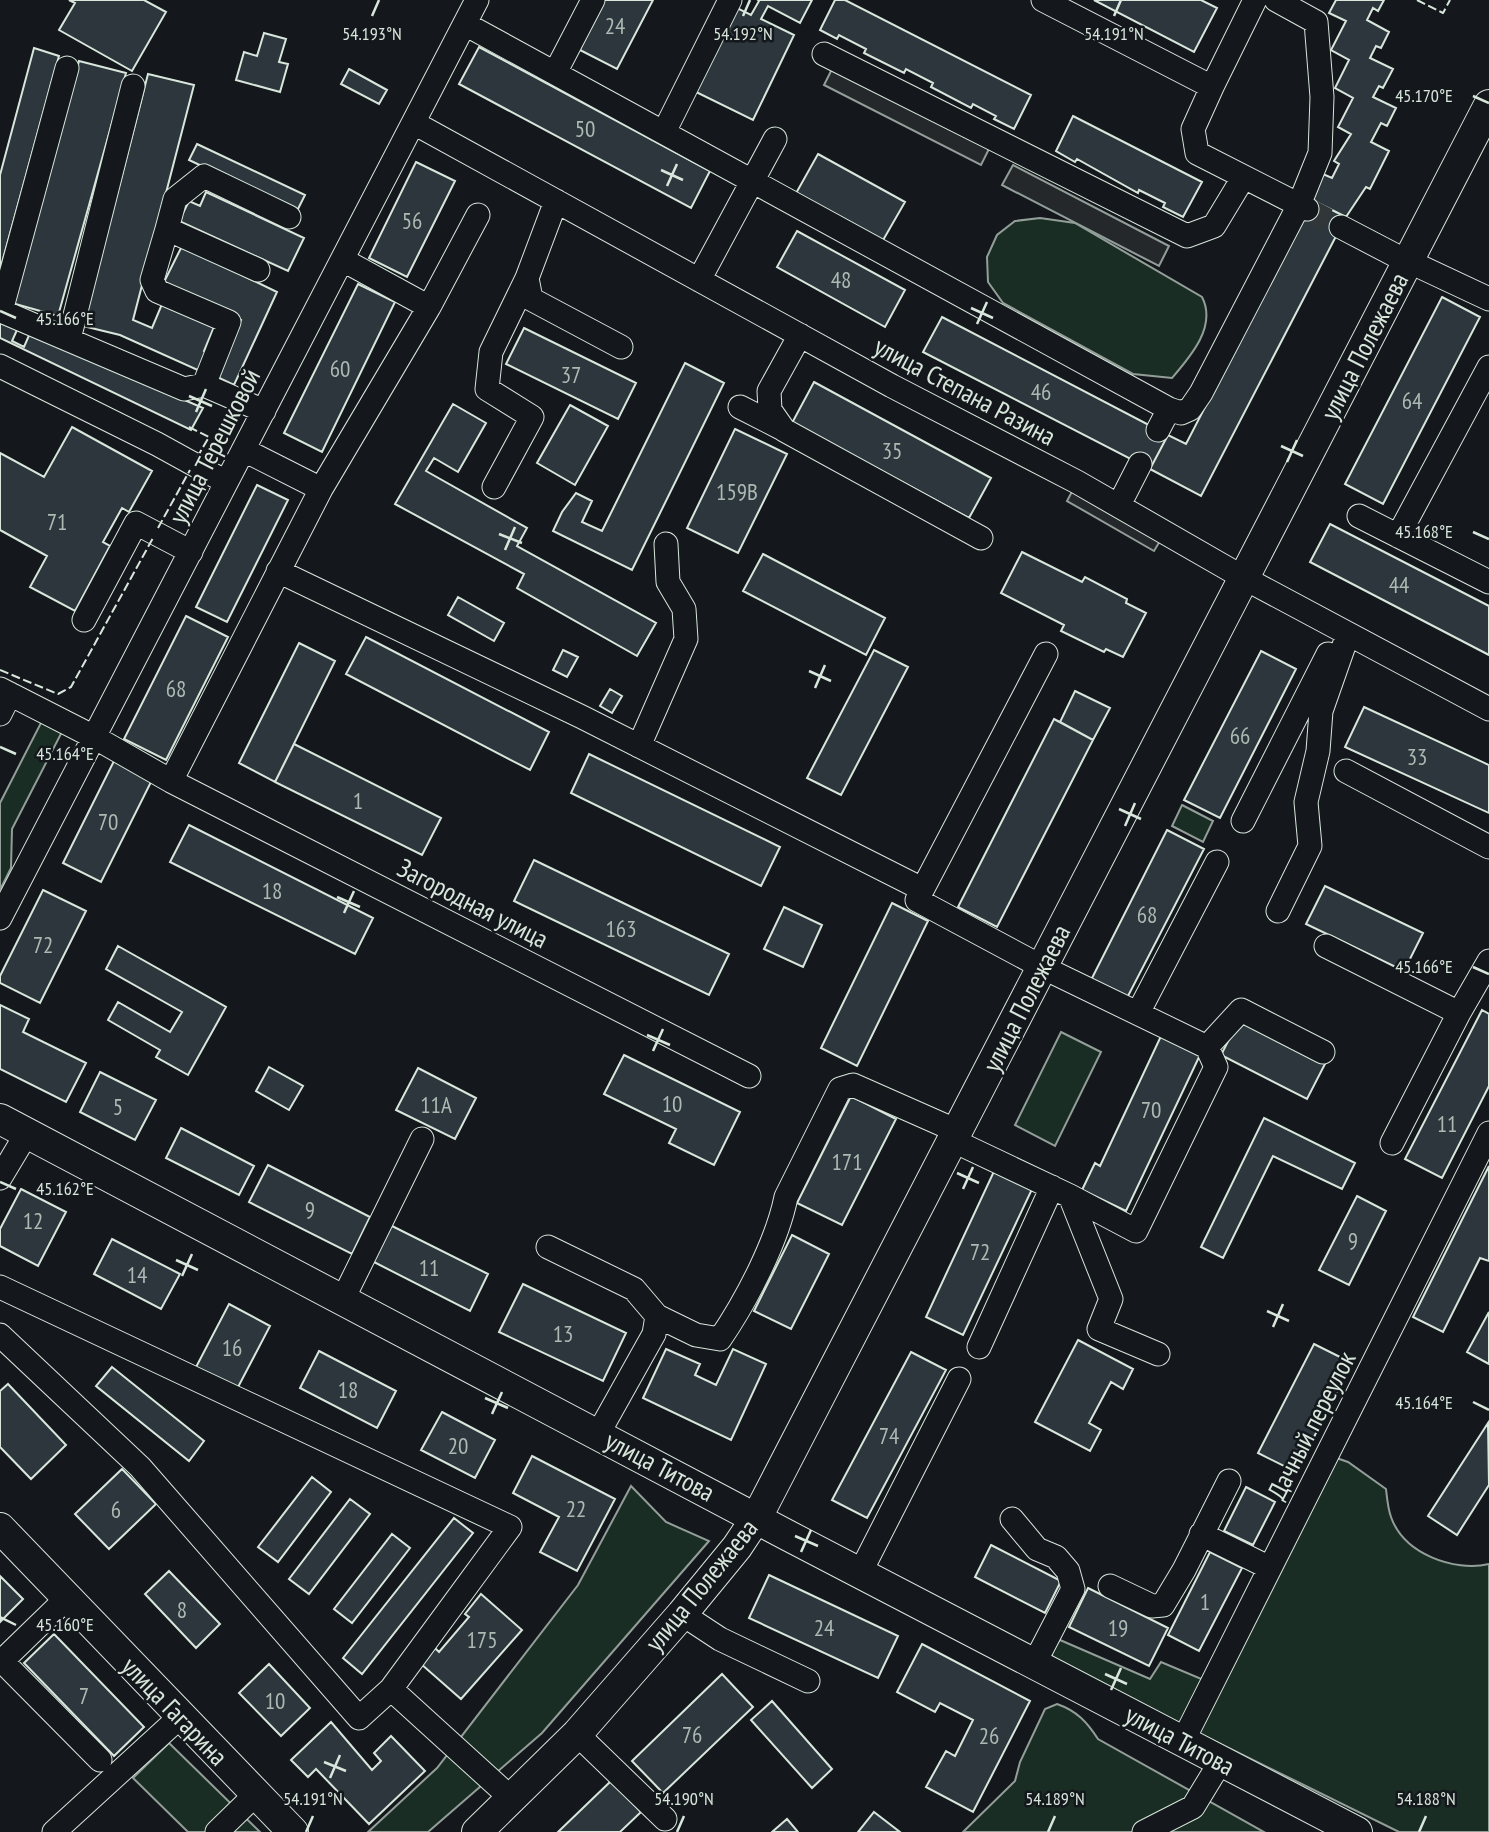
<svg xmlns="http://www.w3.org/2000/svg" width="1489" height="1832" font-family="'PT Sans Narrow',sans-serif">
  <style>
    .green { fill: #1a2d24; stroke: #939e99; stroke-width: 2 }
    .parking { fill: #24282b; stroke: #939e99; stroke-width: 2 }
    .building { fill: #2c363c; stroke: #d8e6dc; stroke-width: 2 }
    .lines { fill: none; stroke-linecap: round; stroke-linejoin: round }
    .minor-tunnel { stroke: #313739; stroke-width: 23; stroke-dasharray: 23 11; stroke-linecap: butt }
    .minor-casing { stroke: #d8e6dc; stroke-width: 25 }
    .major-casing { stroke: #d8e6dc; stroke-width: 32 }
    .minor { stroke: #14181c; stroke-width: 23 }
    .major { stroke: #14181c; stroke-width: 30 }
    .fence { stroke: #d8e6dc; stroke-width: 2; stroke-dasharray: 9 3.5; stroke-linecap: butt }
    .ticks { fill: none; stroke: #d8e6dc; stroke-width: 2.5 }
    .labels { text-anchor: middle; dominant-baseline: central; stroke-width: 5; stroke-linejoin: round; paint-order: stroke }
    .number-label { font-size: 23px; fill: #adbab4 }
    .street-label { font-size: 26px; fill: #d8e6dc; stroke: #14181c }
    .ticks-label { font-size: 18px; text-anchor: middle; fill: #d8e6dc; stroke: #14181c; stroke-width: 5; stroke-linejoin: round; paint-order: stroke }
  </style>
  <rect width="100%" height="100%" fill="#14181c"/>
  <path class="green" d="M1040,218L1075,223L1202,297C1217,326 1191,356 1172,378L1133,374L1003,303L988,282L987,257L997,235L1015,221Z
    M45,715L65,726L12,829L11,868L0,890V803Z
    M1182,805L1213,821L1203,842L1172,826Z
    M1061,1032L1101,1052L1055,1146L1015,1125Z
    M1319,1452L1348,1462L1386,1489C1387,1498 1388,1509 1391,1517C1404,1554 1454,1572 1489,1564V1832H1399L1063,1666L1052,1656V1647L1060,1640L1150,1679L1161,1662L1206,1681Z
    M631,1486L666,1522L709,1541L542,1733L428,1832H368L437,1768L578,1585Z
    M1057,1704C1077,1711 1087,1722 1098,1739L1264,1832H963L1015,1781L1020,1762L1045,1709Z
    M169,1743L260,1832H188L133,1778Z"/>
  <path class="parking" d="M834,65L991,145L981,165L824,85Z
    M1013,165L1169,246L1159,266L1002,185Z
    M1077,482L1166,531L1154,551L1067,501Z"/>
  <path class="building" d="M69,0H144L166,12L132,71L59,30L75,3Z
    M603,0H653L617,69L578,49Z
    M758,0H812L800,23L768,6L761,19L794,35L753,120L694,91L735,7L751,15L759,1Z
    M835,0H845L1031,95L1014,129L994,119L996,116L973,104L971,108L931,87L933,83L906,69L904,73L864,53L866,49L839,35L837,39L820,30Z
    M1094,0H1201L1217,8L1194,52Z
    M1336,0H1384L1378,11L1373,8L1367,20L1389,32L1381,48L1376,46L1370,58L1393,69L1383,88L1379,86L1373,97L1396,108L1387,126L1381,123L1371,142L1389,151L1370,189L1366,187L1346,217L1312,200L1323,174L1332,178L1339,164L1334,161L1351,134L1338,127L1353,98L1335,88L1349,60L1331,50L1346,21L1329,13Z
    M264,33L286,39L279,62L288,64L280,92L236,80L244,52L257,56Z
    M479,47L710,171L691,208L459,84Z
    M34,48L59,56L0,270V175Z
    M79,61L126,73L58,316L12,303Z
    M349,69L387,90L379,104L341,84Z
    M148,74L194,85L133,320L152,328L162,304L214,327L204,351L210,354L202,372L120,335L83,326Z
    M1073,116L1202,182L1183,217L1163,207L1165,203L1139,190L1138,193L1077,159L1075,162L1056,151Z
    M197,144L305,195L297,211L189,160Z
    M818,154L905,202L882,242L795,195Z
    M416,162L455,181L407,277L369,258Z
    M206,192L304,238L288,271L179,221L189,201L200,206Z
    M1312,200L1346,217L1201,496L1150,469L1168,435L1186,444Z
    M797,231L905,290L885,327L777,267Z
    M182,246L277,292L234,385L215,376L241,320L164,282Z
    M358,284L395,302L322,452L284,433Z
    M1442,297L1480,317L1383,504L1345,484Z
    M942,317L1168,435L1150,469L923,352Z
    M0,322L17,330L12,341L24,347L30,333L203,408L191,430L0,338Z
    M524,328L636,383L618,419L506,364Z
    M685,363L724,383L632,570L553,531L562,512L576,493L592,501L582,522L602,531Z
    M814,382L991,478L969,518L792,423Z
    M453,404L486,423L458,472L434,458L426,471L527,528L517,546L656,623L637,656L517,588L524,574L395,504Z
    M570,405L608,426L575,485L537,463Z
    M72,427L152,471L129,512L122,508L103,542L110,546L75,611L30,587L47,556L0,530V453L44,477Z
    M735,429L787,454L738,553L687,528Z
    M257,485L288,500L227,622L196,607Z
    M1330,524L1489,606V655L1310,562Z
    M1022,552L1082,582L1085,577L1127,599L1126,603L1146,613L1123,657L1106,649L1104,652L1061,631L1064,625L1001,593Z
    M763,554L885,618L866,655L743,591Z
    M458,597L504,623L494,641L448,615Z
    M186,616L228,637L166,760L124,739Z
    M366,637L549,732L530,770L346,674Z
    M299,643L335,661L275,782L239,763Z
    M563,650L578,657L567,677L553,670Z
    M874,650L908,667L841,795L807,778Z
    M1261,651L1296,669L1220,818L1184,800Z
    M610,689L622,696L612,713L600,706Z
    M1075,691L1110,708L1093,740L1060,722Z
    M1364,707L1489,765V813L1345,747Z
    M1054,719L1093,740L997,927L958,907Z
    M294,744L441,818L422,855L275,782Z
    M589,754L780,847L761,886L571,793Z
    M115,759L153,778L101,882L63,863Z
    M189,825L373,918L355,954L170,862Z
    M1167,830L1204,849L1127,998L1091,980Z
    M534,860L729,954L709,995L514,901Z
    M1325,886L1423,933L1404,971L1306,924Z
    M43,890L86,911L40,1003L0,983V976Z
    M892,903L928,921L857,1066L821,1048Z
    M784,907L822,925L803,967L764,949Z
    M118,946L226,1007L188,1075L156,1057L160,1050L108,1020L118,1002L170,1032L182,1012L106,969Z
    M0,1005L29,1019L23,1032L86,1063L66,1102L0,1069Z
    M1482,1010L1489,1014V1086L1442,1178L1405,1159Z
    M1240,1018L1326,1062L1307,1099L1221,1055Z
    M1161,1036L1200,1055L1126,1211L1082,1190L1095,1163L1100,1166Z
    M624,1055L740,1112L714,1165L669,1143L676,1129L604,1094Z
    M269,1067L303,1086L289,1110L256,1091Z
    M418,1068L476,1098L455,1139L396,1110Z
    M100,1072L156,1100L135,1140L80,1112Z
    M851,1096L896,1119L842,1225L797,1203Z
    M1264,1118L1355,1163L1342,1189L1273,1156L1223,1258L1201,1247Z
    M181,1128L254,1166L239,1195L166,1158Z
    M268,1165L370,1217L352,1254L249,1202Z
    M1489,1166V1261L1480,1258L1443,1332L1413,1317Z
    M996,1167L1034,1185L963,1335L926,1317Z
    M21,1189L66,1212L38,1266L0,1246V1229Z
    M1357,1196L1386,1211L1349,1285L1319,1270Z
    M388,1224L488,1274L470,1311L370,1260Z
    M792,1235L829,1254L791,1329L754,1311Z
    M112,1239L180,1274L161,1309L94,1274Z
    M523,1284L626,1333L603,1381L499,1332Z
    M229,1304L270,1326L236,1391L195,1369Z
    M1489,1312V1364L1467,1352Z
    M1078,1340L1133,1369L1123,1389L1111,1382L1089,1423L1101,1430L1090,1451L1035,1422Z
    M1314,1344L1352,1363L1296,1472L1258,1453Z
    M666,1349L700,1364L695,1375L716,1385L733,1349L766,1364L731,1440L643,1398Z
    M319,1351L396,1391L377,1428L300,1388Z
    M911,1352L946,1370L867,1518L832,1500Z
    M112,1367L204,1441L189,1461L96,1386Z
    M8,1384L66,1445L31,1479L0,1447V1391Z
    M442,1412L495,1440L475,1478L421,1450Z
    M1488,1423L1489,1485L1457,1535L1428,1516Z
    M532,1456L615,1499L577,1571L540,1552L559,1517L513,1493Z
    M122,1469L156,1504L109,1549L75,1514Z
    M312,1477L331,1492L278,1562L258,1547Z
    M1246,1487L1275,1502L1253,1545L1224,1531Z
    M350,1499L370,1514L309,1594L289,1579Z
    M454,1518L473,1533L362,1674L343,1658Z
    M392,1534L410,1548L352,1623L334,1609Z
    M991,1545L1061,1581L1045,1613L975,1577Z
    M1210,1552L1242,1568L1199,1651L1168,1635Z
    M169,1571L220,1624L196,1648L145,1594Z
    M769,1575L898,1636L878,1678L749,1618Z
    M0,1576L23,1599L0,1622Z
    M1088,1588L1168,1628L1149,1666L1069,1627Z
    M481,1594L522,1630L461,1699L421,1664L435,1648L439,1652L469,1617L465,1614Z
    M54,1634L144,1727L114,1756L24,1663Z
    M922,1644L1030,1701L973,1812L926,1787L946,1751L955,1756L973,1720L940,1703L935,1712L897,1692Z
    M269,1664L310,1708L281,1736L239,1693Z
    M722,1674L753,1707L663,1793L632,1761Z
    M772,1701L832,1769L812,1788L751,1720Z
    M331,1722L372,1770L381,1761L374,1753L391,1736L425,1771L369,1824L316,1769L308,1777L291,1760Z
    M611,1781L641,1812L620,1832H558Z
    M874,1812L900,1832H858Z
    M787,1819L798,1832H772Z"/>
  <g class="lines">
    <path class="minor-tunnel" d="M1307,209L1341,227"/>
    <defs>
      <path id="minor" d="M1043,0L1212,87L1193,129L1197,153L1307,209
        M465,24L1169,409L1181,413L1190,409L1201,393L1299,205L1320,153L1322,97L1316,22L1276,0
        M824,54L1187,236L1214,226L1243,178
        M67,68L1,311L184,389L204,385L264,411
        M555,73L593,0
        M1212,87L1255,0
        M414,123L892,386L1077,482L1244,578L1489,709
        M664,132L730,0
        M556,201L527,278L531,299L621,347
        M1341,227L1408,262
        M167,229L175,199L204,176L289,217
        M343,260L429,307L478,215
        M1408,261L1489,299
        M699,280L775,139
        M800,335L769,391L770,410L784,430L981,538
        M69,339L133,86
        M0,366L157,444L226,482
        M204,385L229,322L157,291L152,280L167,229L258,270
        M740,407L781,428
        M1158,430L1169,409
        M244,450L321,489L171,781L749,1076
        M494,487L532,417L487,389L491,352L527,278
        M321,489L429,307
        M1119,505L1140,464
        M1359,516L1489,582
        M1398,536L1489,367
        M278,571L582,717L922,889
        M84,620L136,523L191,552
        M1046,654L917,900L1042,967L1207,1047L1241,1010L1323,1052
        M0,689L94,737L171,781
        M0,714L10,694
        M639,746L686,639L684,609L668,582L666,544
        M1346,771L1489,847
        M1243,821L1328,654
        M1278,911L1310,846L1306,802L1318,751L1321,711L1348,634
        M0,918L477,0
        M1326,946L1459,1013L1489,961
        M1138,1013L1217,862
        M952,1140L1070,1196L1136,1231L1216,1067L1207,1047
        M1392,1143L1459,1013
        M0,1178L27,1133
        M1070,1196L1111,1299L1099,1329L1158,1354
        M548,1247L634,1289L657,1316L654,1334L598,1434
        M0,1287L510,1527L391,1689
        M343,1299L422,1139
        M657,1316L696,1335L720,1339C746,1301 777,1242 786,1197L840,1089L853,1085L957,1131
        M0,1335L140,1467L359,1718L391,1689L512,1799
        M979,1347L1052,1187
        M1012,1519L1037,1549L1056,1557L1068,1571L1073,1589L1034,1664
        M1201,1534L1270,1568
        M860,1573L959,1379
        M1110,1586L1152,1606L1163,1605L1184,1570L1229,1481
        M682,1614L720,1639L808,1681
        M0,1659L100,1760
        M2,1661L67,1598
        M577,1734L665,1819
        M1183,1741L1489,1133
        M54,1832L181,1716
        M217,1832L256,1794
        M1144,1832L1193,1807L1221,1761"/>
      <path id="major" d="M0,1119L787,1535L1357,1832
        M0,1528L293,1832
        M477,1832L577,1734L682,1614L737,1547L757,1517L1489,105"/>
    </defs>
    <use href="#minor" class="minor-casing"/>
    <use href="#major" class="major-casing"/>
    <use href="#minor" class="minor"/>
    <use href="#major" class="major"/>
    <path class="fence" d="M1417,0L1443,13L1450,0
      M189,427L209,437L195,461
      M158,528L190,470
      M0,670L58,694L71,687L153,538"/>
  </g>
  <path class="ticks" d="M372,16L379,0M743,16L750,0M1114,16L1121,0M1473,96L1489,103M661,170L683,180M667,186L677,164M971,308L993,318M0,311L16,318M977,324L987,302M189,396L212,406M196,412L206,389M1281,446L1303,456M1287,462L1297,440M1473,532L1489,539M499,534L522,543M505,550L515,527M809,671L831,681M815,688L825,665M0,747L16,754M1119,809L1141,819M1125,826L1135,803M337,897L360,907M344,913L354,891M1473,967L1489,974M647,1035L670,1045M653,1051L663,1029M957,1173L979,1183M0,1182L16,1189M963,1189L973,1167M176,1260L198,1270M182,1276L192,1254M1267,1311L1289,1321M1273,1327L1283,1304M485,1398L508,1408M1473,1402L1489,1410M492,1414L502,1392M795,1536L818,1546M801,1552L811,1530M0,1617L16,1625M1105,1674L1127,1684M1111,1690L1121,1668M324,1762L346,1771M330,1778L340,1755M306,1832L313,1816M677,1832L684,1816M1048,1832L1055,1816M1419,1832L1426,1816"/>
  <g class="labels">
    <g class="number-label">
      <text x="615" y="25">24</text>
      <text x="585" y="128">50</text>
      <text x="412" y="220">56</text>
      <text x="841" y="279">48</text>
      <text x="340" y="368">60</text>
      <text x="571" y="374">37</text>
      <text x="1041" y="391">46</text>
      <text x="1412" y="400">64</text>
      <text x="892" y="450">35</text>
      <text x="737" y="491">159В</text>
      <text x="57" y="521">71</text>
      <text x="1399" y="584">44</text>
      <text x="176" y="688">68</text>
      <text x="1240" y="735">66</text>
      <text x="1417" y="756">33</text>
      <text x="358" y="800">1</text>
      <text x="108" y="821">70</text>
      <text x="272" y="890">18</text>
      <text x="1147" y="914">68</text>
      <text x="621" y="928">163</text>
      <text x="43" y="944">72</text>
      <text x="672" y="1103">10</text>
      <text x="436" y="1104">11А</text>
      <text x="118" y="1106">5</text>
      <text x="1151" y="1109">70</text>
      <text x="1447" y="1123">11</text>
      <text x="847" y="1161">171</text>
      <text x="310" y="1209">9</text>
      <text x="33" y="1220">12</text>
      <text x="1353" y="1240">9</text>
      <text x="980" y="1251">72</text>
      <text x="429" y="1267">11</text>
      <text x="137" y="1274">14</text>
      <text x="563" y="1333">13</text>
      <text x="232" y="1347">16</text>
      <text x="348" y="1389">18</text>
      <text x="889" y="1435">74</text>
      <text x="458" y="1445">20</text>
      <text x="576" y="1508">22</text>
      <text x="116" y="1509">6</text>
      <text x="1205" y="1601">1</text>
      <text x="182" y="1609">8</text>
      <text x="824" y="1627">24</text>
      <text x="1118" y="1627">19</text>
      <text x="482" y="1639">175</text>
      <text x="84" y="1695">7</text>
      <text x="275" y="1700">10</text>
      <text x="692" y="1734">76</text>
      <text x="989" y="1735">26</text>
    </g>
    <g class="street-label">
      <text transform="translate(1364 346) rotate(-63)">улица Полежаева</text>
      <text transform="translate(965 391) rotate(28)">улица Степана Разина</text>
      <text transform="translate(214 446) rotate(-63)">улица Терешковой</text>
      <text transform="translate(473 903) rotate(27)">Загородная улица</text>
      <text transform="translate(1026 998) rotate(-63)">улица Полежаева</text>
      <text transform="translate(1311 1425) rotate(-63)">Дачный переулок</text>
      <text transform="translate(660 1466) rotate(28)">улица Титова</text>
      <text transform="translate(701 1585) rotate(-51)">улица Полежаева</text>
      <text transform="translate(175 1711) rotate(46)">улица Гагарина</text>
      <text transform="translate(1180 1740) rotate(28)">улица Титова</text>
    </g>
  </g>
  <g class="ticks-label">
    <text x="372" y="40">54.193°N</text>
    <text x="743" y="40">54.192°N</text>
    <text x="1114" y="40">54.191°N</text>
    <text x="1424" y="102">45.170°E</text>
    <text x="65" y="325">45.166°E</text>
    <text x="1424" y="538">45.168°E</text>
    <text x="65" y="760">45.164°E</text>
    <text x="1424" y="973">45.166°E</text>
    <text x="65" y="1195">45.162°E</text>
    <text x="1424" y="1409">45.164°E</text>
    <text x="65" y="1631">45.160°E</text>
    <text x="313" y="1805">54.191°N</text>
    <text x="684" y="1805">54.190°N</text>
    <text x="1055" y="1805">54.189°N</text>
    <text x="1426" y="1805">54.188°N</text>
  </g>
</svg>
